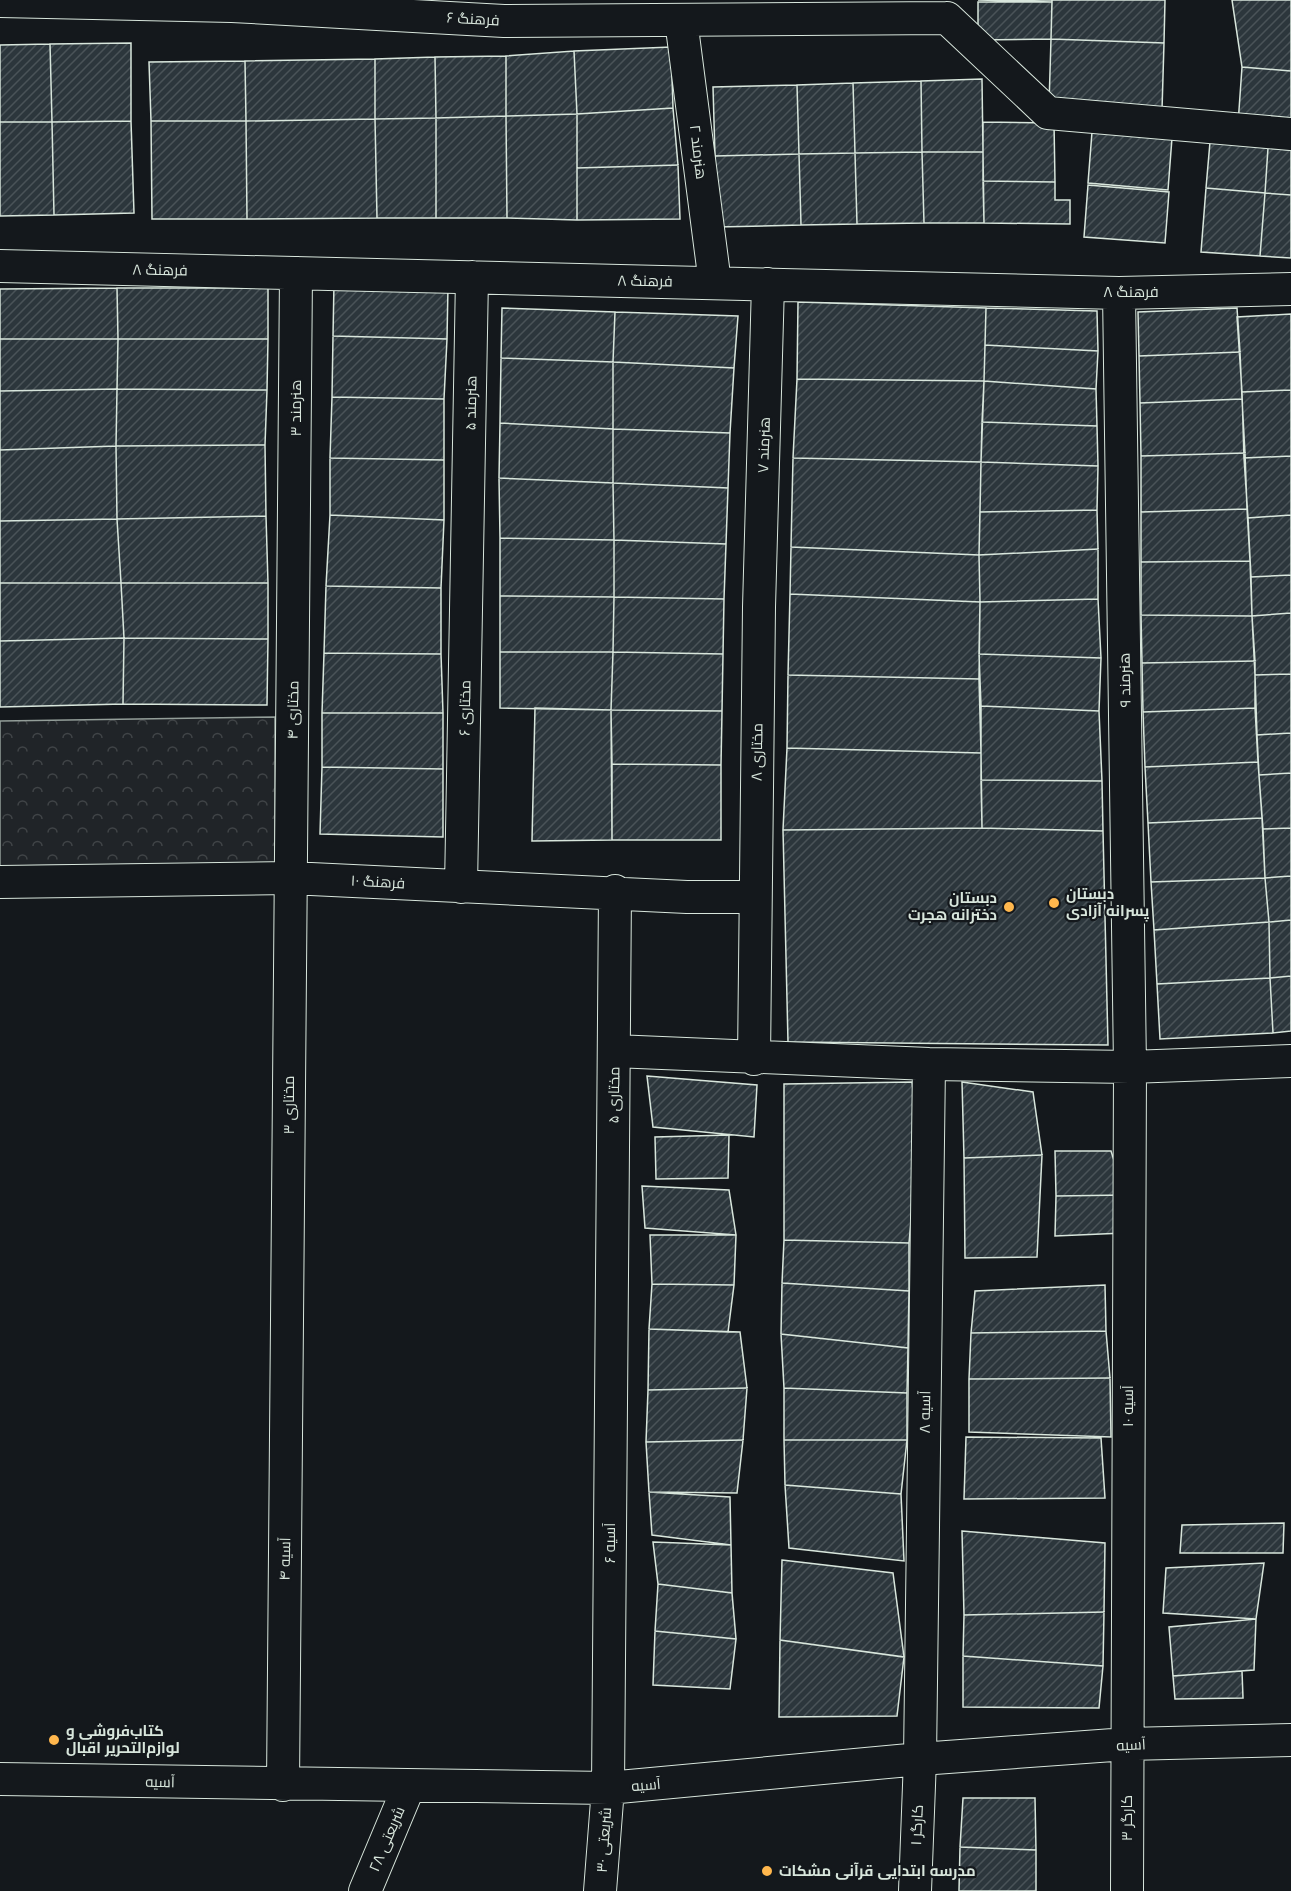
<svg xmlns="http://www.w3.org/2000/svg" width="1291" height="1891" font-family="'Nunito Sans',Cairo,sans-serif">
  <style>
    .forest { fill: url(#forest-crowns); stroke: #939e99; stroke-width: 1.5 }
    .building { fill: url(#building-hatch); stroke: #d8e6dc; stroke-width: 1.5 }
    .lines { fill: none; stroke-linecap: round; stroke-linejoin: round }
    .street-casing { stroke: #d8e6dc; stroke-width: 34 }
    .street { stroke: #14181c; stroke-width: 32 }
    .poi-dot { fill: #ffb74d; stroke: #14181c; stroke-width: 2 }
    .labels { text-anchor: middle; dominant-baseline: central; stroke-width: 4.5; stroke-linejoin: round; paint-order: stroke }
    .street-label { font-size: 15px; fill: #d8e6dc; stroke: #14181c }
    .poi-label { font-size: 15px; font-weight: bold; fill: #d8e6dc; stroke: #14181c; text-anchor: start }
  </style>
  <defs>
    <pattern id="forest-crowns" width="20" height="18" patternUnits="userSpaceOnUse" patternTransform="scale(1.5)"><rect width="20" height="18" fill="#202428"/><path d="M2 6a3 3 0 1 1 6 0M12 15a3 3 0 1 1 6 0" fill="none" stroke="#404447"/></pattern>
    <pattern id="building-hatch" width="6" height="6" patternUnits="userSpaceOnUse" patternTransform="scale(1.5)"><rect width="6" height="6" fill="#2c363c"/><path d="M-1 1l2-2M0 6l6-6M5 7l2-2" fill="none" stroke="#4a5358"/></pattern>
  </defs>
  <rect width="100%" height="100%" fill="#14181c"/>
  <path class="forest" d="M275,717V863L0,866V721Z"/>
  <path class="building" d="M978,0H1052V2Z
    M1052,0H1165L1164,43L1051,39Z
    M1232,0H1291V71L1242,67Z
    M978,2H1052L1051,39L978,40Z
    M1051,39L1164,43L1162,110L1049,105Z
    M131,43V121L52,122L50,44Z
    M50,44L52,122H0V45Z
    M671,47L673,108L577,114L574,51Z
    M574,51L577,114L506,116V56Z
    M506,56V116L436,118L435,57Z
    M435,57L436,118L375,119V59Z
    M375,59V119L246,121L245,61Z
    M245,61L246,121H151L149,62Z
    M1242,67L1291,71V128L1238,124Z
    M982,79L983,152H922L921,81Z
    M921,81L922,152L855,153L853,83Z
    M853,83L855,153L799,154L797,85Z
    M797,85L799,154L715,156L713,87Z
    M673,108L678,165L577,168V114Z
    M577,114V220L507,218L506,116Z
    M506,116L507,218H436V118Z
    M436,118V218H377L375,119Z
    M375,119L377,218L247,219L246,121Z
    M131,121L134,213L54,215L52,122Z
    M151,121H246L247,219H152Z
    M0,122H52L54,215L0,216Z
    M983,122L1054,123L1055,182L983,181Z
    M1092,132L1172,138L1168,190L1088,183Z
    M1210,142L1268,148L1265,193L1206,188Z
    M1268,148L1291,150V195L1265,193Z
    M922,152L924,223L857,224L855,153Z
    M922,152H983L984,223H924Z
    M855,153L857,224L801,225L799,154Z
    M799,154L801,225L717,227L715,156Z
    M678,165L680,219L577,220V168Z
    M983,181L1055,182V200H1070V224L984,223Z
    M1088,185L1169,192L1165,243L1084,237Z
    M1206,188L1265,193L1260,256L1201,252Z
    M1265,193L1291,195V258L1260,256Z
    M334,283L448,286L447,339L333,336Z
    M117,288L118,339H0V289Z
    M117,288H268V339H118Z
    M798,302L986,308L984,381L797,379Z
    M502,308L615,312L613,362L501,358Z
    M986,308L1097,311L1098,351L985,345Z
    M1237,308L1240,352L1139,356L1138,312Z
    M615,312L738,316L734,368L613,362Z
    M1291,314V390L1242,392L1237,317Z
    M333,336L447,339L444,399L332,397Z
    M0,339H118L117,389L0,391Z
    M118,339H268L267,390L117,389Z
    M985,345L1098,351L1096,389L984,381Z
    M1240,352L1242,399L1140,403L1139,356Z
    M501,358L613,362V429L500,423Z
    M613,362L734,368L730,433L613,429Z
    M797,379L984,381L981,462L793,458Z
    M984,381L1096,389L1097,426L982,422Z
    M117,389L116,446L0,450V391Z
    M117,389L267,390L265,445L116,446Z
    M1291,390V456L1244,458L1242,392Z
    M332,397L444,399V460L330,458Z
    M1242,399L1245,453L1141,456L1140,403Z
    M982,422L1097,426L1098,466L981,462Z
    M500,423L613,429V483L499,478Z
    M613,429L730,433L728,488L613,483Z
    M265,445L266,516L117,519L116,446Z
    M116,446L117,519L0,521V450Z
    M1245,453L1247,509L1141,512V456Z
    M1291,456V515L1248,518L1244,458Z
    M330,458L444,460V520L330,515Z
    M793,458L981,462L979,555L791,547Z
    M981,462L1098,466L1097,510L980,512Z
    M499,478L613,483L614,540L500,538Z
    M613,483L728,488L726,544L614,540Z
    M1247,509L1250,561L1141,562V512Z
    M1097,510L1098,549L979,555L980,512Z
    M330,515L444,520L441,588L326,586Z
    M1291,515V575L1251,577L1248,518Z
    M266,516L268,583H121L117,519Z
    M117,519L121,583H0V521Z
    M500,538L614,540V597L500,596Z
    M614,540L726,544L724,599L614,597Z
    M791,547L979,555L980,602L790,594Z
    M1098,549V599L980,602L979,555Z
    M1250,561L1252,616L1141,615V562Z
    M1291,575V613L1252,616L1251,577Z
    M0,583H121L124,638L0,641Z
    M121,583H268V639L124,638Z
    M326,586L441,588V654L324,653Z
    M790,594L980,602L979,679L788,675Z
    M500,596L614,597L613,652H500Z
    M614,597L724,599L723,654L613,652Z
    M1098,599L1101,658L979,654L980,602Z
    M1291,613V674L1255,675L1252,616Z
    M1141,615L1252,616L1255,661L1142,663Z
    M124,638L123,704L0,707V641Z
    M124,638L268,639L267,705L123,704Z
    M500,652H613L611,710L500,708Z
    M613,652L723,654L722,711L611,710Z
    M324,653L441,654L443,713H322Z
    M979,654L1101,658L1099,711L981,706Z
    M1255,661V708L1143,712L1142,663Z
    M1291,674V733L1257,735L1255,675Z
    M788,675L979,679L981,753L787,748Z
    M981,706L1099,711L1102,781L981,780Z
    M535,708L611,710L612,840L532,841Z
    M1255,708L1258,762L1145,767L1143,712Z
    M611,710L722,711L721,765L612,764Z
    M322,713H443V769L322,767Z
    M1291,733V773L1259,775L1257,735Z
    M787,748L981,753L982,828L783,830Z
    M1258,762L1262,818L1148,823L1145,767Z
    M612,764L721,765V840H612Z
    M322,767L443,769V837L320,834Z
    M1291,773V828L1263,829L1259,775Z
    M981,780L1102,781L1103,831L982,828Z
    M1262,818L1265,878L1151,882L1148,823Z
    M982,828L1103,831L1108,1045L788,1042L783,830Z
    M1291,828V876L1265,878L1263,829Z
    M1291,876V920L1269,922L1265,878Z
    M1265,878L1269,922L1154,930L1151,882Z
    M1291,920V976L1270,978L1269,922Z
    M1269,922L1270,978L1157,984L1154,930Z
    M1291,976V1031L1273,1033L1270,978Z
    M1270,978L1273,1033L1160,1039L1157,984Z
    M647,1076L757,1085L754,1137L653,1127Z
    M912,1082L919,1133L909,1243L784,1240V1084Z
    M962,1082L1033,1092L1042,1155L964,1158Z
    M729,1135L728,1178L656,1179L655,1137Z
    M1055,1151H1111L1125,1195L1056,1196Z
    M1042,1155L1037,1257L965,1258L964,1158Z
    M642,1186L729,1190L736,1235L645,1228Z
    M1125,1195L1124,1233L1055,1236L1056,1196Z
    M650,1235H736L734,1285L652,1284Z
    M784,1240L909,1243V1291L782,1283Z
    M782,1283L909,1291L908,1348L781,1334Z
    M652,1284L734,1285L728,1332L649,1329Z
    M1105,1285L1106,1331L971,1333L975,1291Z
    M649,1329L740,1332L747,1388L648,1390Z
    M1106,1331L1110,1378L969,1379L971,1333Z
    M781,1334L908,1348L907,1393L784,1388Z
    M1110,1378L1111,1437L969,1432V1379Z
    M747,1388L743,1440L646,1442L648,1390Z
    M784,1388L907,1393V1440H784Z
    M966,1437L1101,1438L1105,1498L964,1499Z
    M743,1440L737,1493L649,1492L646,1442Z
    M784,1440H907L901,1494L785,1485Z
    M785,1485L901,1494L904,1561L789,1548Z
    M649,1492L730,1497L731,1545L652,1535Z
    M1284,1523L1283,1553H1180L1182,1525Z
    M962,1531L1105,1543L1104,1612L964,1615Z
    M653,1542L731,1545L732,1593L658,1584Z
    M782,1560L893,1573L904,1657L780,1640Z
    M1264,1563L1256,1619L1163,1613L1166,1568Z
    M658,1584L732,1593L736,1639L655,1631Z
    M1104,1612L1103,1666L963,1656L964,1615Z
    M1256,1619L1254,1670L1173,1676L1169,1627Z
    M655,1631L736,1639L730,1689L653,1685Z
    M780,1640L904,1657L897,1716L779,1717Z
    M963,1656L1103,1666L1099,1708L963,1707Z
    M1242,1671L1243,1698L1175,1699L1173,1676Z
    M963,1798H1035L1036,1850L960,1847Z
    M960,1847L1036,1850V1891H959Z"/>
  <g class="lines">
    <defs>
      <path id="street" d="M0,1L232,6L504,21L947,18
        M947,18L1048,113L1291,134
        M681,20L715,283
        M0,266L1119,293L1291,289
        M1119,293L1130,1067L1127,1891
        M0,882L290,878L687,897H755
        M461,887L472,277
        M614,1051L929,1064L1130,1067L1291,1061
        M754,1059L759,607L768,284
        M0,1779L608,1788L920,1759L1127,1744L1291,1740
        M283,1785L296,273
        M365,1891L409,1786
        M600,1891L608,1788L615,891
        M915,1891L920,1759L929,1064"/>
    </defs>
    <use href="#street" class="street-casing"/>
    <use href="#street" class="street"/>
  </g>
  <g class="poi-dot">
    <circle cx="1054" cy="903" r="6"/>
    <circle cx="1009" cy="907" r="6"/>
    <circle cx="54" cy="1740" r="6"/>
    <circle cx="767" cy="1871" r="6"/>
  </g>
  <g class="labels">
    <g class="street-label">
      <text transform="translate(473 19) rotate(3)">فرهنگ ۶</text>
      <text transform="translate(698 152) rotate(83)">هنرمند ۲</text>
      <text transform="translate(160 270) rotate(1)">فرهنگ ۸</text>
      <text transform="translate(645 281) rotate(1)">فرهنگ ۸</text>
      <text x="1131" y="292">فرهنگ ۸</text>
      <text transform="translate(471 403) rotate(-89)">هنرمند ۵</text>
      <text transform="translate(296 408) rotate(-90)">هنرمند ۳</text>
      <text transform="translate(764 445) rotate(-88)">هنرمند ۷</text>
      <text transform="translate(1125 680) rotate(-91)">هنرمند ۹</text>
      <text transform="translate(465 708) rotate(-89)">مختاری ۶</text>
      <text transform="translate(293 710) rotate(-89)">مختاری ۴</text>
      <text transform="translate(757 752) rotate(-89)">مختاری ۸</text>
      <text transform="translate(378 882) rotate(3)">فرهنگ ۱۰</text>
      <text transform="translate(614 1095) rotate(-89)">مختاری ۵</text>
      <text transform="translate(289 1105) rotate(-90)">مختاری ۳</text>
      <text transform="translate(1128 1406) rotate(-90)">آسیه ۱۰</text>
      <text transform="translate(925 1412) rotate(-89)">آسیه ۸</text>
      <text transform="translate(610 1543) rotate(-90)">آسیه ۶</text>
      <text transform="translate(285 1559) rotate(-89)">آسیه ۴</text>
      <text transform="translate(1131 1745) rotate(-3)">آسیه</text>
      <text transform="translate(160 1782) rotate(1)">آسیه</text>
      <text transform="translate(646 1785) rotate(-5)">آسیه</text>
      <text transform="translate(1127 1818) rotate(-90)">کارگر ۳</text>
      <text transform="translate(917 1825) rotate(-87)">کارگر ۱</text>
      <text transform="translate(387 1839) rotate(-67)">شریعتی ۲۸</text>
      <text transform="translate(604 1840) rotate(-86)">شریعتی ۳۰</text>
    </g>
    <g class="poi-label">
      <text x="1066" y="894">دبستان<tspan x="1066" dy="17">پسرانه آزادی</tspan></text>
      <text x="997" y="898" text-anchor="end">دبستان<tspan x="997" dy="17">دخترانه هجرت</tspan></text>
      <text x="66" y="1731">کتاب‌فروشی و<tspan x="66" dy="17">لوازم‌التحریر اقبال</tspan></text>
      <text x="779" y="1871">مدرسه ابتدایی قرآنی مشکات</text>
    </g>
  </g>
</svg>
